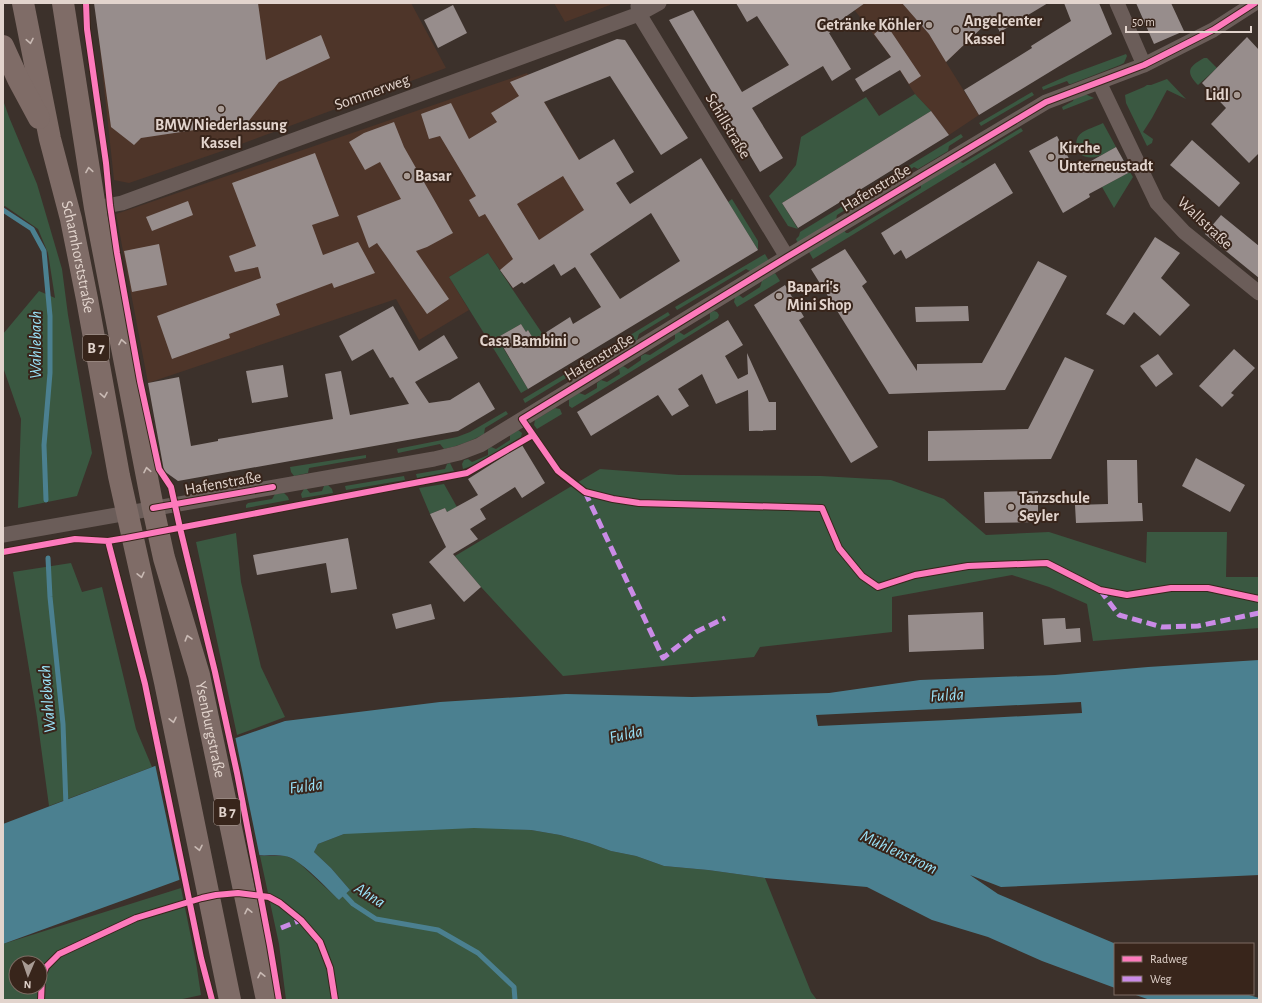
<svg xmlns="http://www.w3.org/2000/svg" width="1262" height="1003" font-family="'Alegreya Sans',sans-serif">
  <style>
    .built { fill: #4e3529 }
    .green { fill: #3a5841; fill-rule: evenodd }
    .water { fill: #4b8090; fill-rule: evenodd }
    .pier { fill: #3c312b }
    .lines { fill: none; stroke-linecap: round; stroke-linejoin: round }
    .stream { stroke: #4b8090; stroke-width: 5 }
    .building { fill: #978d8c; fill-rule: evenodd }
    .street { stroke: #6b5d59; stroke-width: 15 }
    .primary { stroke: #7f6c67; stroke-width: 22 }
    .quiet { stroke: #ca8be6; stroke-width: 5; stroke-dasharray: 10 5; stroke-linecap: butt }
    .cycleway-casing { stroke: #38251b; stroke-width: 8 }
    .cycleway { stroke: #fd7abc; stroke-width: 6 }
    .oneway { stroke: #c9bab4 }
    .poi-dot { fill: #a89b94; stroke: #38251b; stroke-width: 1.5 }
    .labels { text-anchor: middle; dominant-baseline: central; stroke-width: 4; stroke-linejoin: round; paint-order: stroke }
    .shield { fill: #38251b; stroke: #afa098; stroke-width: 1 }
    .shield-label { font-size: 15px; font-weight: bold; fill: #e2d4cd }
    .poi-label { font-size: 16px; font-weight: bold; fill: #e2d4cd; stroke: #38251b; text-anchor: start }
    .street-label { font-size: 16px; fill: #e2d4cd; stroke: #38251b }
    .water-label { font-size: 17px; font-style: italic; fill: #9ae3f9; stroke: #38251b }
  </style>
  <rect width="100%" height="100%" fill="#3c312b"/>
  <path class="built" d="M95,3H411L446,68L228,149L129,183L114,180Z
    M554,3H610V5L565,22Z
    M849,3H968L983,27L946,62L979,115L949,135L931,111L915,94L891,57Z
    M527,73L613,215L513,288L488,253L449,277L469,310L419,340L396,299L148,383L116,214Z"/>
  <path class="green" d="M1126,54L1127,56L1124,63L1120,65L1071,84H1069L1067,81L1043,90L1042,87L1069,75Z
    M1204,58H1207L1217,68L1198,85C1184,71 1190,66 1204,58Z
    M1167,79L1186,99L1167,90L1152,118L1143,132L1153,139L1152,143L1147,146L1126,103L1125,95L1144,87L1147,85H1151Z
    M1032,92L1034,95L981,126L979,123Z
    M915,94L931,111L782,203L798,229L788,226L769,196L784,180L796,165L801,137L866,97L879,116Z
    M1076,94H1085L1094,98L1063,110L1062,107L1073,101Z
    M3,100L9,117L37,184L62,269L68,315L92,453L77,496L18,508L21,419L3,367V334L39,291L55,298L48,253L38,229L5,206L3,207Z
    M1103,123L1116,147C1103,154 1093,163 1078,153C1071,131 1087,131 1103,123Z
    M1021,128L1023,131L813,259L809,252L844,230L846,233H848L921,188V183L958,161L963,163Z
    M961,134L963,137L949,146L948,151L918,169L914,167L837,215L836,220L798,244L796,239L799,236L800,232Z
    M1130,172L1133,177L1114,208L1102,187Z
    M732,199L758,241V250L728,202Z
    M488,253L546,339L541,352L528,330L526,332L521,324L500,336L505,343L502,346L528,389L521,393L449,277Z
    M765,254L769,261L752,272L746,269L677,310L675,307Z
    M775,273L780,281L737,307L734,302L735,297L739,295L743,298L760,287L762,281Z
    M714,311L717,312L719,315L718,318L572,408L569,406V399L579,393L585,395L597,388V383L601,380L607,382L620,374L619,369L623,366L628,369L641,360V356L645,354L650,355L675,339V334L679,332L684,335L710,319V313Z
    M668,312L670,315L639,334L637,340L631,343L627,337Z
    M599,354L601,358L600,362L592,368L586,366L525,403L523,399Z
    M555,408L560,409L562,414L537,429L534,425L535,420Z
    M506,411L508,414L485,428L484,434C471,441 458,446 444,449L440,444L398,453L397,449L457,437L470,432Z
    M518,430L522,433L521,437L474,465L463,469L462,464L464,460L468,459L472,462L488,455V449L491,447L496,449L510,440V435Z
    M366,455V458L309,468L308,473L294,476L291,472L290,467Z
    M450,463L454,471L417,478L416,474L445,469L447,464Z
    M600,469L679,475L821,476L891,480L944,499L986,535L1049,532L1146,563L1147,532H1227L1226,577H1259V628L1093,641L1087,604L1049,587L1012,575L892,597V632L760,647L754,657L563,676L481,587L455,556Z
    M404,476L405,480L346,490L345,486Z
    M444,484L457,507L447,512L445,508L430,514L419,488Z
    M328,485L332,489L333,493L302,498L301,494L304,489L306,488L310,493L322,491L324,486Z
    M284,493L288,497L289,500L246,508V505L248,503L272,499L275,494Z
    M236,533L241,582L261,667L285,717L237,735L196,542Z
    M71,563L82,592L102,587L136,729L152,767L49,806L37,717L13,572Z
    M453,825L531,830L560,835L589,843L611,851L636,856L664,866L708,870L765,878L811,992L817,1000H286L279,944L260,856H286L297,861L339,900L350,890L331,868L314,852L318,844L344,834L346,831Z
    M181,888L196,962L201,995L178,1000H3V944ZM16,963H40V987H16Z"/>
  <path class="water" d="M1259,660V875L1001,887L970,875L998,894L1116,944H1115V988L1042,961L988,937L932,920L867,887L765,878L708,870L664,866L636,856L611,851L589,843L560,835L531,830L474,828L344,834L318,844L314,852L331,868L350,890L339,900C327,889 300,858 285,856C274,854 262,857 251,854L182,878L179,880L3,944V824L155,766L285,721L440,702L566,694L692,697L829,693L920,680L1055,675L1148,667ZM1081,702L1082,713L949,720L818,726L816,715Z
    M1133,994H1246L1259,998V1000H1150Z"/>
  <path class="pier" d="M235,736L260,858L251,856L183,879L180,882L155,764Z"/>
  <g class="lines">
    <path class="stream" d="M3,210L32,229L44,251L50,316V373L44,445L46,500
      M48,558L50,597L63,724L66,806
      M339,889L353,904L376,919L438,930L478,953L514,987L515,1000"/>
  </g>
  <path class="building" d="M94,3H258L266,60L321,35L330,58L279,82L248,122L141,138L134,145L111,127Z
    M736,3H865L841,20L843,24L829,33L851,69L832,81L823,66L752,108L783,158L760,172L669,20L693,10L742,92L789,65L757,16L747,22Z
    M902,3H1048L1000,32L992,18L946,62L929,34Z
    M1064,3H1099L1112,34L979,115L964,90L1032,48L1031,46L1071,21Z
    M1136,3H1171L1184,31L1154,44Z
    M453,5L467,33L438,48L424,20Z
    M886,24L921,76L909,84L900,70L863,92L855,79L891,57L874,34Z
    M1247,37L1259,50V153L1249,163L1211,124L1226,108L1202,83Z
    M617,39L625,40L688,138L661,155L610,76L544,102L579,160L614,139L634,172L616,183L630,204L701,158L758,250L528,389L502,345L505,343L500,336L521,324L526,332L528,330L534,340L570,317L573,324L601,307L575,267L561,276L554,264L524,284L522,282L513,288L500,270L513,259L485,214L479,217L469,200L476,196L440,136L429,139L421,114L451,103L469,139L497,122L491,113L519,96L510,82ZM563,176L584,210L539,240L517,204ZM651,213L680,261L620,299L590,254Z
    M931,111L949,135L798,228L782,203Z
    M394,122L404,147L453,233L427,247L416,251L449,299L427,314L377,243L369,248L357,216L401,199L380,162L365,170L349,142L364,133Z
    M1057,136L1075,170L1116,147L1130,172L1089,194L1090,197L1063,213L1029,151Z
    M1192,140L1240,183L1219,207L1170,165Z
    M315,153L339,216L312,225L323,255L358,242L375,273L334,288L332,283L276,304L280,315L229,334L230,338L172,359L157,316L261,278L258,267L235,272L229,256L256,246L232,183Z
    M995,163L1013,193L906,259L901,250L894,255L881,233Z
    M188,201L193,215L152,231L146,217Z
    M1221,215L1259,246V278L1205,234Z
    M1155,237L1180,253L1161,278L1190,305L1160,336L1134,312L1124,325L1106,314Z
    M159,244L167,285L132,292L124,251Z
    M845,249L867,282L862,286L917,371V364L982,363L1038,261L1067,276L1005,390L889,394L811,269Z
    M785,285L804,317L799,320L878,447L851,463L754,305Z
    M393,306L419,351L444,335L458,358L415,382L429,403L450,400L479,382L495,409L458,431L178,481L164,471L148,383L179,377L191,446L218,441V439L333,419L325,374L341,371L350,415L409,404L393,377L390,378L373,349L352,361L339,336Z
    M968,306L969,321L916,322L915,307Z
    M728,320L743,345L725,356L738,379L748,374L747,353L769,402H776V430L749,431L748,390L716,404L702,374L678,389L689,406L672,416L658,395L591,436L577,412Z
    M1234,349L1255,368L1231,393L1234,395L1222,407L1199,386Z
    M1158,354L1173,374L1156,387L1140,366Z
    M1065,357L1094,370L1051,459L928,461V431L1028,429Z
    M283,365L288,397L252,403L246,371Z
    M522,445L545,483L522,498L515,487L480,509L486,519L470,529L478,539L453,554L481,587L464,602L429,562L446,547L430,514L445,508L447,512L478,495L468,479Z
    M1196,458L1245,485L1230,512L1182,486Z
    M1107,460H1137L1138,503H1142L1143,521L1076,523L1075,505L1108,504Z
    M1038,491V522L985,523L984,492Z
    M348,538L357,589L331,593L326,563L257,575L253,555Z
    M431,604L435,619L396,629L392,614Z
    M983,612L984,649L909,652L908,615Z
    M1065,618L1066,629L1080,628L1081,642L1044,645L1042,619Z"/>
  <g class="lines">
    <path class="street" d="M1117,3L1144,65
      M638,6L639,14L787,257
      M1099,82L1157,203L1184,232L1259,293
      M95,208L122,203L639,14L659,3
      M3,535L434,459L459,453L480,445L787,257L1046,102L1144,65L1213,30L1255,3"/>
    <g class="primary">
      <path id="s1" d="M23,3L50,139L71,219L87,299L119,476L165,682L230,1000"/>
      <path id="s2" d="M63,3L95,208L153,508L164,558L199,675L267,1000"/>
      <path d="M3,46L18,79L39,118"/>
    </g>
    <path class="quiet" d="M585,492L663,658L696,632L725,618
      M1100,590L1119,615L1162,627L1198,626L1259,613
      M281,928L301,920"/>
    <defs>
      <path id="cycleway" d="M86,3L87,29L106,163L110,205L117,253L140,381L159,469L171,487L180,528L215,672L237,773L270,946L279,1000
        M1255,3L1213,30L1144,65L1046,102L787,257L522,419L558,471L585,492L613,499L639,503L822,508L839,548L862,576L878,587L915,575L968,566L1047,563L1100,590L1127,595L1171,588H1208L1259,599
        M153,508L273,487
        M108,541L145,684L201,958L212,1000
        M3,552L75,539L108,541L126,538L467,473L533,435
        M41,1000L42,977L46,967L59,954L136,918L202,898L216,895L238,893L269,897L280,903L301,920L320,942L330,968L335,1000"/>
    </defs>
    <use href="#cycleway" class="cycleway-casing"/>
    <use href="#cycleway" class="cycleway"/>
  </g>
  <defs><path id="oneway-chevron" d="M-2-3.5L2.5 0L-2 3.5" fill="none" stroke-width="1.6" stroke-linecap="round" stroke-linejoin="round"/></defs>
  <g class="oneway">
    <use href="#oneway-chevron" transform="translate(30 41) rotate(79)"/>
    <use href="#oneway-chevron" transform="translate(89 170) rotate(-99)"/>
    <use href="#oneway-chevron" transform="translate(122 342) rotate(-101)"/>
    <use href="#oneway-chevron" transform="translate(104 395) rotate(80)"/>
    <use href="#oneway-chevron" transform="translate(147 470) rotate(-101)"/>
    <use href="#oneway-chevron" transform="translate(141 575) rotate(77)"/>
    <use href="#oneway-chevron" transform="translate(188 638) rotate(-106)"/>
    <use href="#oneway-chevron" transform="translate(173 720) rotate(78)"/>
    <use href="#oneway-chevron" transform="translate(199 848) rotate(78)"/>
    <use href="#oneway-chevron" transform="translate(248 911) rotate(-102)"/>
    <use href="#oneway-chevron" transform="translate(261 975) rotate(-102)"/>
  </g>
  <g class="poi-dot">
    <circle cx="929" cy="25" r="4"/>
    <circle cx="956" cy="30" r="4"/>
    <circle cx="1237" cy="95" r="4"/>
    <circle cx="221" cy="109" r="4"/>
    <circle cx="1051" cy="157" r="4"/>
    <circle cx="407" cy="176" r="4"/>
    <circle cx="779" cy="296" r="4"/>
    <circle cx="575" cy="341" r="4"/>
    <circle cx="1011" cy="507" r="4"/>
  </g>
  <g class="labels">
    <g class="shield">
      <rect x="83" y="335" width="26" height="26" rx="3"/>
      <rect x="214" y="799" width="26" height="26" rx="3"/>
    </g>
    <g class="shield-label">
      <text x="96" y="348">B 7</text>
      <text x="227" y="812">B 7</text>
    </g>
    <g class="poi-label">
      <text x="964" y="21">Angelcenter<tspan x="964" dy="18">Kassel</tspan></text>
      <text x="921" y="25" text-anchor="end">Getränke Köhler</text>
      <text x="1229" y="95" text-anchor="end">Lidl</text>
      <text x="221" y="125" text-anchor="middle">BMW Niederlassung<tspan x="221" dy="18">Kassel</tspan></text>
      <text x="1059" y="148">Kirche<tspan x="1059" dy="18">Unterneustadt</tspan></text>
      <text x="415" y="176">Basar</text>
      <text x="787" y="287">Bapari's<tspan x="787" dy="18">Mini Shop</tspan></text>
      <text x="567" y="341" text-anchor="end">Casa Bambini</text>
      <text x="1019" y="498">Tanzschule<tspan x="1019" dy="18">Seyler</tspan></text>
    </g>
    <g class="street-label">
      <text transform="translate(372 92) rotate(-20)">Sommerweg</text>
      <text transform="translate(728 126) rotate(59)">Schillstraße</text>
      <text transform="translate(876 188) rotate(-31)">Hafenstraße</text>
      <text transform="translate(1205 223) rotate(43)">Wallstraße</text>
      <text stroke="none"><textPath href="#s1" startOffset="260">Scharnhorststraße</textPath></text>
      <text transform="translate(599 357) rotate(-31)">Hafenstraße</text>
      <text transform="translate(223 483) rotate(-10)">Hafenstraße</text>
      <text stroke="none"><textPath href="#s2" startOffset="742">Ysenburgstraße</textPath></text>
    </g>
    <g class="water-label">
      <text transform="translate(35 345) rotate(-90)">Wahlebach</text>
      <text transform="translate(947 695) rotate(-3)">Fulda</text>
      <text transform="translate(47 699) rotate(-95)">Wahlebach</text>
      <text transform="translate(626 734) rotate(-12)">Fulda</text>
      <text transform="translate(306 786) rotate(-7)">Fulda</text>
      <text transform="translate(899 852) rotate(25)">Mühlenstrom</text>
      <text transform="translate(370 895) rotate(32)">Ahna</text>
    </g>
  </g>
  <rect width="1262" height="1003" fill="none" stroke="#e2d4cd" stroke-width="8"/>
  <rect x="1114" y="943" width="140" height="52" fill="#38251b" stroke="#7c6b62"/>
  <rect x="1122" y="956" width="20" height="6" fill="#fd7abc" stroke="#7c6b62"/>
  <text x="1150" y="963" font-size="12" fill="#e2d4cd">Radweg</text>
  <rect x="1122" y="976" width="20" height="6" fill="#ca8be6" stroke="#7c6b62"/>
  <text x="1150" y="983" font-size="12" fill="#e2d4cd">Weg</text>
  <g transform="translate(28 975) rotate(182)"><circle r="19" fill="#38251b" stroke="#7c6b62"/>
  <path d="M0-3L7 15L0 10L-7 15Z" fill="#a89b94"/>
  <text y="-6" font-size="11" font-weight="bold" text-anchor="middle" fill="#e2d4cd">N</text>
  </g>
  <path d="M1126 26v6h125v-6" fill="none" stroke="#e2d4cd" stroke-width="2"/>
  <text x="1132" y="26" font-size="12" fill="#e2d4cd" stroke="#38251b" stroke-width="3" paint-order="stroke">50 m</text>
</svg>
